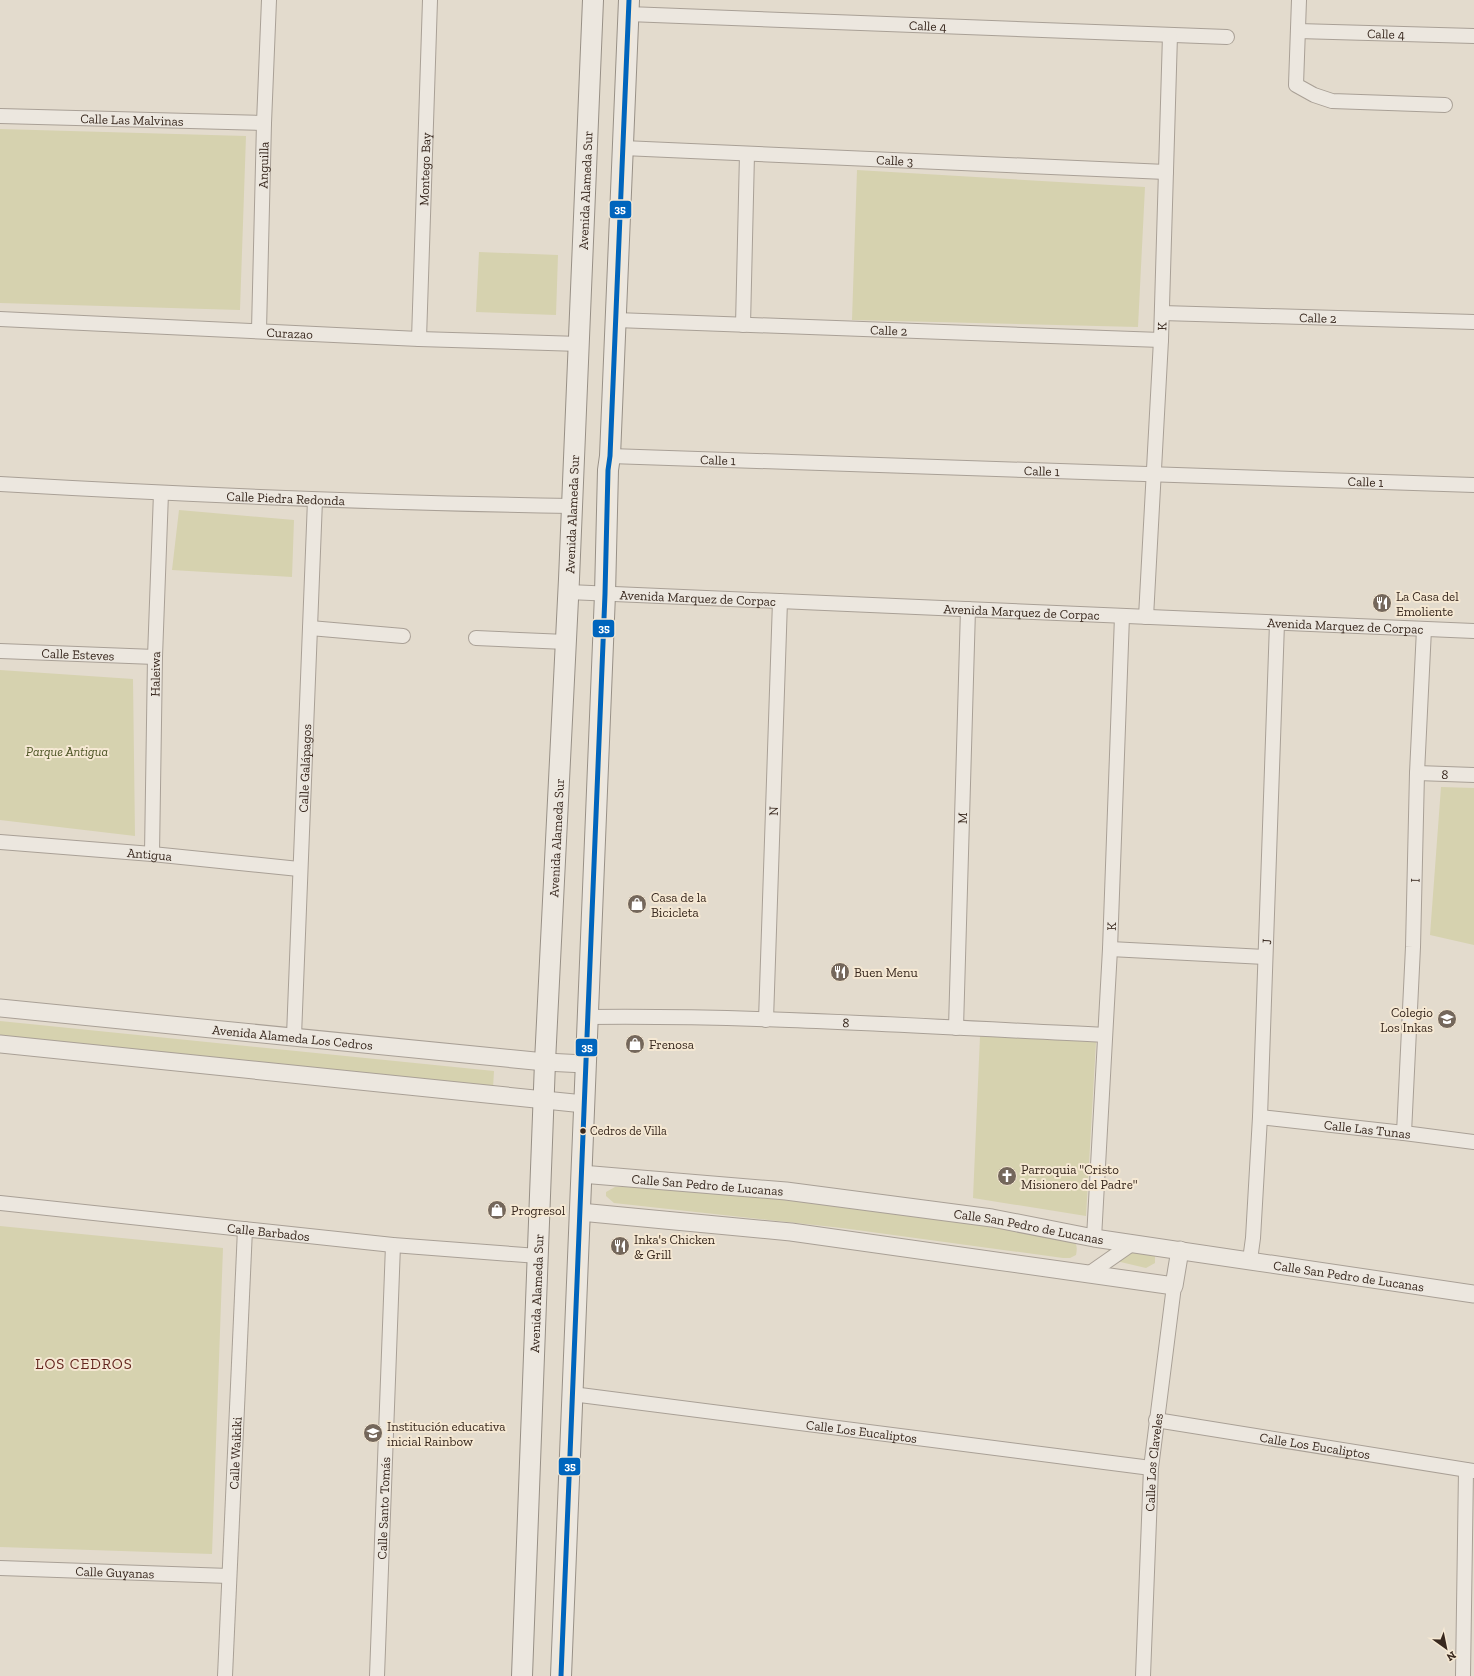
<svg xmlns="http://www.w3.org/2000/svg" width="1474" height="1676" font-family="'Zilla Slab',serif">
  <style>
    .green { fill: #d6d2af }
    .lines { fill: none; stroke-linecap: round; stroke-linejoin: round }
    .minor-casing { stroke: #a9a096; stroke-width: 16 }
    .tertiary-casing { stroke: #a9a096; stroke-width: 19 }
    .secondary-casing { stroke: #989086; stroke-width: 22 }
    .minor { stroke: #ece7df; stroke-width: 14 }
    .tertiary { stroke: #ece7df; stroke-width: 17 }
    .secondary { stroke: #ece7df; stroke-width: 20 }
    .bus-1-casing { stroke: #f5e8d3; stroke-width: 8 }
    .bus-1 { stroke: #0065bd; stroke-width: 5 }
    .bus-dot { fill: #38281e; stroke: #f5e8d3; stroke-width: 1.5 }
    .labels { text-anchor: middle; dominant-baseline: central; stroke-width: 4; stroke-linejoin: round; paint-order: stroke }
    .bus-label { font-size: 12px; fill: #38281e; stroke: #f5e8d3; text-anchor: start }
    .street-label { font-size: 13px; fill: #38281e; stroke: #f5e8d3 }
    .poi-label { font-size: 13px; fill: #38281e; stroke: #f5e8d3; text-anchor: start }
    .park-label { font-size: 13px; font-style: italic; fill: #4d5425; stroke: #f5e8d3 }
    .quarter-label { font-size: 15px; letter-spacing: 1px; fill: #64261e; stroke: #f5e8d3 }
    .line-badge { stroke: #f5e8d3; stroke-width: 1.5 }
    .badge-label { font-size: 11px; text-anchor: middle; font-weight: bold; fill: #fff }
  </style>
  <rect width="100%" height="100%" fill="#e3dbcd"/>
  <path class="green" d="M0,129L246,136L240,310L0,303Z
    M857,170L1145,187L1138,327L852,320Z
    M479,252L558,255L556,315L476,312Z
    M179,510L294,520L292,577L172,570Z
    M0,670L133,679L135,836L0,820Z
    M1441,787L1474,788V945L1430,935Z
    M0,1021L494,1071L493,1088L0,1039Z
    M980,1036L1096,1042L1086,1216L973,1198Z
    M631,1186L838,1205L1061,1235C1073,1240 1079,1241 1076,1255L1070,1258H1063L842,1228L614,1203L606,1196V1192L615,1187Z
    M0,1226L223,1248L212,1554L0,1547Z
    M1110,1247L1155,1255V1263L1146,1268L1112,1260L1106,1254Z"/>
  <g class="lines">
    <defs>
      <g id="minor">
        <path d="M1299,0L1296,85L1314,95L1332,101L1445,105"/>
        <path id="s1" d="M628,14L1227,37"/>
        <path id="s2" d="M1298,31L1474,36"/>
        <path id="s3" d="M0,116L264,123"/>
        <path id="s4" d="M623,148L1166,172"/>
        <path id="s5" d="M1162,313L1474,322"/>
        <path id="s6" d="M0,319L419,339L580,344"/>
        <path id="s7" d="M616,320L1161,340"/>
        <path d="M743,325L747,154"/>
        <path id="s8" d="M259,330L264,123L269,0"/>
        <path id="s9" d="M419,339L430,0"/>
        <path id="s10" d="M610,456L1474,485"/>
        <path id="s11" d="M0,484C191,495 381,503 572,506"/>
        <path id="s12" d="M568,592L1474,631"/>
        <path id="s13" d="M1146,617L1161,340L1170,35"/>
        <path d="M310,628L403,636"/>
        <path d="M476,638L566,642"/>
        <path id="s14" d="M0,651L155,657"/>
        <path id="s15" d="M1417,773L1474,775"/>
        <path id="s16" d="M0,842L152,854L299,869"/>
        <path id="s17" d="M152,854L155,657L161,493"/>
        <path d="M1110,949L1265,957"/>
        <path id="s18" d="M587,1017C759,1015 933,1027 1105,1035"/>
        <path id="s19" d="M766,1020L780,601"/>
        <path id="s20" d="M956,1028L968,609"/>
        <path id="s21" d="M294,1036L315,500"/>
        <path id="s22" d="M1260,1117L1404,1133L1474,1142"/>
        <path id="s23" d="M1404,1133L1413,947L1417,773L1424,629"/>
        <path id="s24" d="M0,1203L393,1245L538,1256"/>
        <path id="s25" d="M1094,1238L1110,949L1122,616"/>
        <path id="s26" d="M1250,1260L1253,1238L1260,1117L1277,623"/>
        <path d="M1090,1273L1133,1243"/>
        <path id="s27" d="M572,1394L1151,1468"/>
        <path id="s28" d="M1156,1420L1474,1471"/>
        <path id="s29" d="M0,1568L229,1576"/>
        <path id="s30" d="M225,1676L245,1229"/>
        <path id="s31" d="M377,1676L393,1245"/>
        <path id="s32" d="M1143,1676L1151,1468L1174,1286"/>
        <path d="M1463,1676L1466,1470"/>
      </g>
      <g id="tertiary">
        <path id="s33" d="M0,1008L545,1062L585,1064"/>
        <path d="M0,1044L584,1104"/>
        <path id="s34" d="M581,1174L786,1191L992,1218L1094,1238L1474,1294"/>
        <path d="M580,1212L791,1232L1174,1286L1180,1250"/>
      </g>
      <g id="secondary">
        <path id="s35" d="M522,1676L545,1062L569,579L593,0"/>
        <path d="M561,1676L605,594L608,470L610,456L629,0"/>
      </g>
    </defs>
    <use href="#minor" class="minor-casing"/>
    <use href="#tertiary" class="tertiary-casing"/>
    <use href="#secondary" class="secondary-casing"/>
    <use href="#minor" class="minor"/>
    <use href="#tertiary" class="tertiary"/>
    <use href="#secondary" class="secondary"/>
    <defs>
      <path id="bus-1" d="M561,1676L605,594L608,470L610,456L629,0"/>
    </defs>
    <use href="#bus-1" class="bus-1-casing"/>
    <use href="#bus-1" class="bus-1"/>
  </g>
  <defs>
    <symbol id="restaurant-disc" viewBox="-11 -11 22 22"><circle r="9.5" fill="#74675b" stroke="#f5e8d3"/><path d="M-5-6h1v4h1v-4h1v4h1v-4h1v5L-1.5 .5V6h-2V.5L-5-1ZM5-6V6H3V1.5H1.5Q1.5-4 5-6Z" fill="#fff"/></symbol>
    <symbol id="shop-disc" viewBox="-11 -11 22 22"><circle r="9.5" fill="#74675b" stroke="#f5e8d3"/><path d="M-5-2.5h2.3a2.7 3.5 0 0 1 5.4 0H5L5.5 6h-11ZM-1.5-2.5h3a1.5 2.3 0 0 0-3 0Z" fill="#fff"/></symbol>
    <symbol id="school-disc" viewBox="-11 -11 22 22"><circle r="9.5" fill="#74675b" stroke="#f5e8d3"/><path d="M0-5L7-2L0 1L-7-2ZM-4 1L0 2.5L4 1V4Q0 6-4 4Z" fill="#fff"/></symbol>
    <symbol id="church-disc" viewBox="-11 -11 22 22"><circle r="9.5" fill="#74675b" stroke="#f5e8d3"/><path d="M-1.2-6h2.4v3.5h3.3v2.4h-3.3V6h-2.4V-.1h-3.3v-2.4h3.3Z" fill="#fff"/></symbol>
  </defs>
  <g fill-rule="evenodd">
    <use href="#restaurant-disc" x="1371" y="592" width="22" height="22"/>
    <use href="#shop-disc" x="626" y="893" width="22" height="22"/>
    <use href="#restaurant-disc" x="829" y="961" width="22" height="22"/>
    <use href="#school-disc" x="1436" y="1008" width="22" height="22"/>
    <use href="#shop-disc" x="624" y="1033" width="22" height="22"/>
    <use href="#church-disc" x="996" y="1165" width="22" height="22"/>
    <use href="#shop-disc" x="486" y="1199" width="22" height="22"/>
    <use href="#restaurant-disc" x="609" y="1235" width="22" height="22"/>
    <use href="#school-disc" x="362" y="1422" width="22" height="22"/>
  </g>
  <circle class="bus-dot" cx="583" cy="1131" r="3.5"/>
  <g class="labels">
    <g class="bus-label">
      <text x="590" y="1131">Cedros de Villa</text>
    </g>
    <g class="street-label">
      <text stroke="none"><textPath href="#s1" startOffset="300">Calle 4</textPath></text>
      <text stroke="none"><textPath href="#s2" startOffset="88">Calle 4</textPath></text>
      <text stroke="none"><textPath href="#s3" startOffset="132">Calle Las Malvinas</textPath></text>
      <text stroke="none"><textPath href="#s4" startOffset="272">Calle 3</textPath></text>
      <text stroke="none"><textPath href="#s8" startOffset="165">Anguilla</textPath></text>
      <text stroke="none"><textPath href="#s9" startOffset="170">Montego Bay</textPath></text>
      <text stroke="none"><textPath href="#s35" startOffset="1487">Avenida Alameda Sur</textPath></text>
      <text stroke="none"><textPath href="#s5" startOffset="156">Calle 2</textPath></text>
      <text stroke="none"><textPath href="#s13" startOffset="291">K</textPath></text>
      <text stroke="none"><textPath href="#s7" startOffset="273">Calle 2</textPath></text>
      <text stroke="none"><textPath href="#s6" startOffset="290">Curazao</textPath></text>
      <text stroke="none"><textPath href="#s10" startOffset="108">Calle 1</textPath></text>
      <text stroke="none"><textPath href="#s10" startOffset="432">Calle 1</textPath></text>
      <text stroke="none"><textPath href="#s10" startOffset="756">Calle 1</textPath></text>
      <text stroke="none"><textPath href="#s11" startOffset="286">Calle Piedra Redonda</textPath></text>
      <text stroke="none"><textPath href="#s35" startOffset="1163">Avenida Alameda Sur</textPath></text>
      <text stroke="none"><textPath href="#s12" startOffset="130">Avenida Marquez de Corpac</textPath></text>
      <text stroke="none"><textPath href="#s12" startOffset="454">Avenida Marquez de Corpac</textPath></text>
      <text stroke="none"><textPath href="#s12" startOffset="778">Avenida Marquez de Corpac</textPath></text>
      <text stroke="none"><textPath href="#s14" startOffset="78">Calle Esteves</textPath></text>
      <text stroke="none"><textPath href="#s17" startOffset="180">Haleiwa</textPath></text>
      <text stroke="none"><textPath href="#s21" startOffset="268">Calle Galápagos</textPath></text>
      <text stroke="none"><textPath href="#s15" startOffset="28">8</textPath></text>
      <text stroke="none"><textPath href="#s19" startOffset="209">N</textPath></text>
      <text stroke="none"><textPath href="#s20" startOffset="210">M</textPath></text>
      <text stroke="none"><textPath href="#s35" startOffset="839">Avenida Alameda Sur</textPath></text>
      <text stroke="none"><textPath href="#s16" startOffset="150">Antigua</textPath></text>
      <text stroke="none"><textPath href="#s23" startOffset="253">I</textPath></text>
      <text stroke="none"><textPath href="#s25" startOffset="312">K</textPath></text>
      <text stroke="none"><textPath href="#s26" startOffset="319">J</textPath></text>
      <text stroke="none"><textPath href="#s18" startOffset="259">8</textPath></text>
      <text stroke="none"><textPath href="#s33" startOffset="294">Avenida Alameda Los Cedros</textPath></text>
      <text stroke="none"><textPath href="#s22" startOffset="108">Calle Las Tunas</textPath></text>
      <text stroke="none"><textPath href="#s34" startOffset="127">Calle San Pedro de Lucanas</textPath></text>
      <text stroke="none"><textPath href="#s34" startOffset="451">Calle San Pedro de Lucanas</textPath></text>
      <text stroke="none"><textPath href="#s24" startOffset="270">Calle Barbados</textPath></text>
      <text stroke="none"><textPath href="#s34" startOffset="775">Calle San Pedro de Lucanas</textPath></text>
      <text stroke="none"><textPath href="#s35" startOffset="383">Avenida Alameda Sur</textPath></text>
      <text stroke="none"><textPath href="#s27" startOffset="292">Calle Los Eucaliptos</textPath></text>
      <text stroke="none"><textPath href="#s28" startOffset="161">Calle Los Eucaliptos</textPath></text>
      <text stroke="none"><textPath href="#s30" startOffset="223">Calle Waikiki</textPath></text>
      <text stroke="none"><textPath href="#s32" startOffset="214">Calle Los Claveles</textPath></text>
      <text stroke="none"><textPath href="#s31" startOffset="168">Calle Santo Tomás</textPath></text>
      <text stroke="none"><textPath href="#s29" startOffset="115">Calle Guyanas</textPath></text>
    </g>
    <g class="poi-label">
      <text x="1396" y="596">La Casa del<tspan x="1396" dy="15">Emoliente</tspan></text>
      <text x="651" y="897">Casa de la<tspan x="651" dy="15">Bicicleta</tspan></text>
      <text x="854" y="972">Buen Menu</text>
      <text x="1433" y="1012" text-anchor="end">Colegio<tspan x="1433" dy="15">Los Inkas</tspan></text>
      <text x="649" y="1044">Frenosa</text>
      <text x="1021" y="1169">Parroquia "Cristo<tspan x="1021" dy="15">Misionero del Padre"</tspan></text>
      <text x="511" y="1210">Progresol</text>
      <text x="634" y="1239">Inka's Chicken<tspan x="634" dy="15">&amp; Grill</tspan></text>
      <text x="387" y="1426">Institución educativa<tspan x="387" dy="15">inicial Rainbow</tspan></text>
    </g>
    <g class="park-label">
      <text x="67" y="751">Parque Antigua</text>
    </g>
    <g class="quarter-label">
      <text x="84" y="1364">LOS CEDROS</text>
    </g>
  </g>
  <g class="line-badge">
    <rect x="609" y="200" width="23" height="19" rx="4" fill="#0065bd"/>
    <rect x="592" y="619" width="23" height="19" rx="4" fill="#0065bd"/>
    <rect x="575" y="1038" width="23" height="19" rx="4" fill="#0065bd"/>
    <rect x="558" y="1457" width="23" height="19" rx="4" fill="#0065bd"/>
  </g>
  <g class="badge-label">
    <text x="620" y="213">35</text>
    <text x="604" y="632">35</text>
    <text x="587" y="1051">35</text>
    <text x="570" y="1470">35</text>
  </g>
  <g transform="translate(1446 1648) rotate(147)" stroke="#f5e8d3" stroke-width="3" paint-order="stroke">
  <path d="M0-3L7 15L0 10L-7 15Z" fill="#38281e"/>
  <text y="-6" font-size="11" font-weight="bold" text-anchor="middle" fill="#38281e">N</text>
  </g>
</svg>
